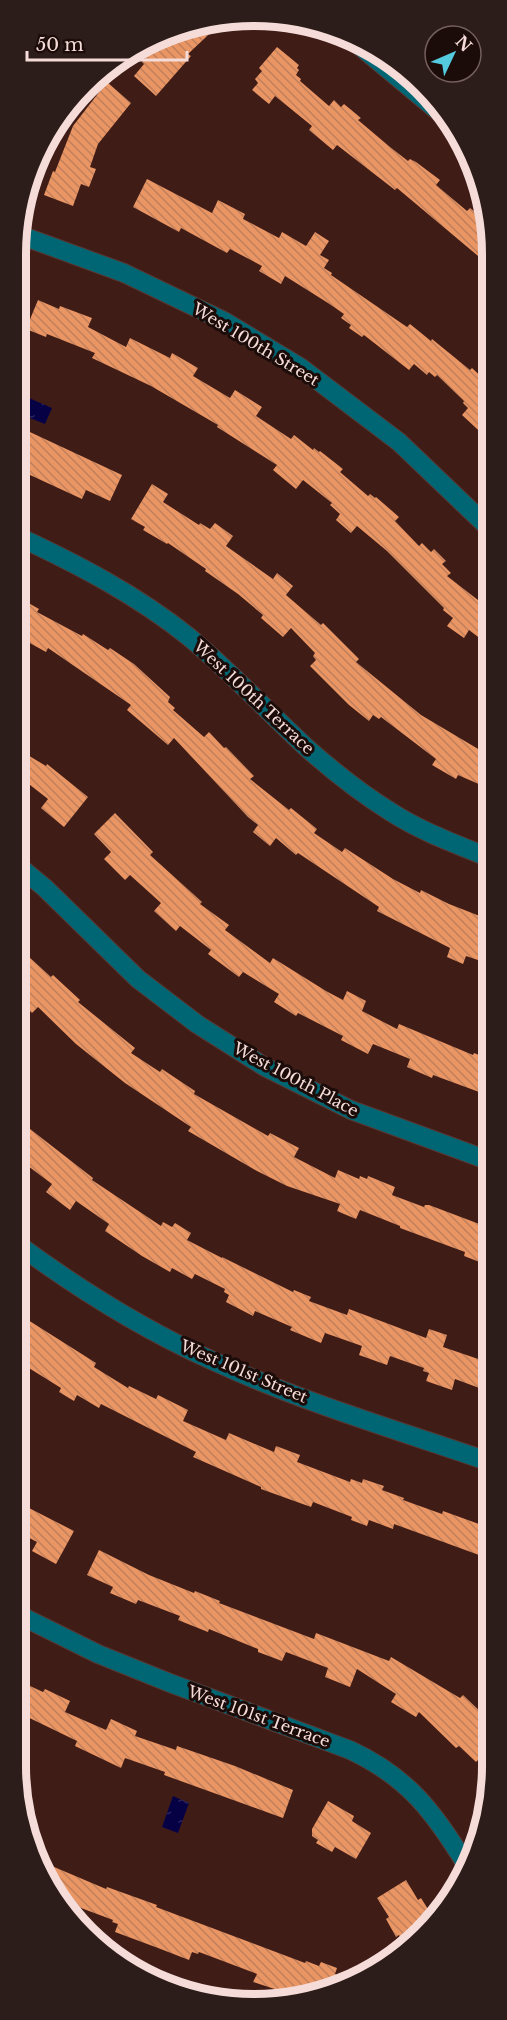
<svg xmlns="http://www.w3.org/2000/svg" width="507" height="2020" font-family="'Libre Baskerville',serif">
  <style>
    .water { fill: url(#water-ripples) }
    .building { fill: url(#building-back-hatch) }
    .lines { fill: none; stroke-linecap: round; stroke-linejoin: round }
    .minor-casing { stroke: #593732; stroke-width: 20 }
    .minor { stroke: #006673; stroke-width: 18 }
    .labels { text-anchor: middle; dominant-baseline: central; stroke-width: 6; stroke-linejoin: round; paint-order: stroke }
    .street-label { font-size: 16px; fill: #f5dcd8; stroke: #1c0c09 }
    .rim { fill: none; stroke: #f5dcd8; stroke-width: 8 }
  </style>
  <defs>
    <pattern id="water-ripples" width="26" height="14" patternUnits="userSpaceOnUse" patternTransform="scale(1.5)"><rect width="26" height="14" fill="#060045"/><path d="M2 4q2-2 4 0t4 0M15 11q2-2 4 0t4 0" fill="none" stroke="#2b255f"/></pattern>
    <pattern id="building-back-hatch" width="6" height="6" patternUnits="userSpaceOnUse" patternTransform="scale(1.5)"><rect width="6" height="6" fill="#e99564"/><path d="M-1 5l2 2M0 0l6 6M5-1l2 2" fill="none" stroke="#c1805b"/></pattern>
  </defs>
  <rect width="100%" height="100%" fill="#401c17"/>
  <path class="water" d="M22,395L52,408L45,424L17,413Z
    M173,1796L189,1803L178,1833L162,1827Z"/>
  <path class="building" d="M223,21L188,54L191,56L156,96L134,76L144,64L142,62L146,57L138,50L192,23Z
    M277,47L299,65L297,68L299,70L296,75L301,79L300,81L329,106L334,100L341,107L344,104L361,118L358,120L390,147L408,161L410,159L416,162L440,180L436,185L467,211L470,208L474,211L475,209L489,221L490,266L397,188L395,190L337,145L333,150L309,130L312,126L275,96L269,104L252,90L258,83L255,79L262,71L259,68Z
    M107,82L131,103L98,144L90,167L96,169L89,187L81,184L73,206L44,195L53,171L55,172L73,126Z
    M147,179L212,213L218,200L245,214L243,219L279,238L282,232L306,246L315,232L329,241L320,255L329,260L324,268L332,273L331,275L407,327L410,324L431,341L432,339L470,370L472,368L490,385V441L462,415L468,408L463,403L464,401L437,375L435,377L429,372L427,375L414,364L409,370L364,335L362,337L349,328L351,325L341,318L344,314L328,303L285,276L281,284L259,271L262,266L230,249L227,253L181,228L179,232L133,207Z
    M38,300L59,309L60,306L92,318L88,327L126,347L130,338L170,358L172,353L198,368L193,376L230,398L235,390L262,407L256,416L291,439L294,435L313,450L314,448L319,452L320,451L343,469L340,472L368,496L370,494L375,498L376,497L399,517L395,521L419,546L422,543L431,552L434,549L446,561L442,564L451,573L447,576L478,600L480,598L490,606V646L469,630L464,638L447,626L453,618L443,610L444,608L387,551L357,526L351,533L336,520L340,514L330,505L332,503L303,480L296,489L273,470L277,465L217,427L218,425L151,386L92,358L95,353L47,334L46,337L26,329Z
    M17,426L122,475L110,501L86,490L82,499L17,469Z
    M152,484L168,494L163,502L199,525L200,523L210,529L215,523L233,536L226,546L273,579L277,573L293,586L286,595L321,625L323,623L359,659L356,662L421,715L490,756V789L458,775L456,779L432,765L436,759L381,717L379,719L373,715L369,721L349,705L310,666L316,660L313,656L315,653L291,628L283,637L261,618L263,615L238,594L205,571L206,569L168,543L167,544L143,530L145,527L131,519Z
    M25,601L39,609L37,612L82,636L83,634L108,650L110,648L134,664L170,697L168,702L175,708L173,710L204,737L209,732L224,748L226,747L254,776L250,779L289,810L291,808L317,829L314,833L342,852L345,848L393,879L420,893L421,890L449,904L490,920V960L482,957L481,961L466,956L463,964L447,957L450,948L377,911L379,907L298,853L296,855L276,838L270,846L253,832L258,825L248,817L174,738L168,745L127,710L131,705L48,648L46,652L17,636V610Z
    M16,748L46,766L47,764L88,797L64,827L41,808L48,799L16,774Z
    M115,813L153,852L150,855L202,902L200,904L229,925L225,930L270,963L273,958L326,991L343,1000L347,991L366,1001L362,1011L397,1029L399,1024L473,1055L474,1053L490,1059V1096L433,1075L432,1078L407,1067L410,1059L373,1044L368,1054L341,1040L343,1036L298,1013L296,1016L274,1002L279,994L243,972L239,977L208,954L211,950L180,926L176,931L154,911L161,903L130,875L125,880L104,859L111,852L94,834Z
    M16,945L51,977L53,975L80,1000L78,1002L135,1048L131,1053L160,1072L162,1069L195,1091L194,1094L268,1136L270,1133L299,1148L294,1157L335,1178L338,1170L359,1179L360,1176L367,1179L368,1176L395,1187L392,1195L424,1207L425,1205H429L490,1228V1266L464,1256L465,1252L400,1228V1226L360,1210L356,1219L337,1211L340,1204L287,1186L257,1171L188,1131L191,1127L125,1083L76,1044L38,1007L32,1013L16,998Z
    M16,1118L93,1178L92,1180L161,1226L163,1222L172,1227L175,1223L191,1233L187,1240L222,1258V1257L293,1292L294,1290L311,1297L309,1301L347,1315L349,1309L426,1338L429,1329L447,1335L443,1347L490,1363V1392L455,1379L452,1390L426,1381L429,1373L423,1371L424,1368L390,1356L387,1365L359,1355L362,1346L325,1333L321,1343L290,1330L292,1327L255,1311L253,1316L226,1302L229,1295L224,1292L225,1289L195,1274L192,1279L172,1268L170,1272L142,1256L105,1231L109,1224L76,1201L70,1210L46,1192L52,1184L16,1157Z
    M28,1320L96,1363L94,1367L128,1388L129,1386L156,1399L158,1395L188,1410L183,1421L226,1440L229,1433L274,1452L276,1446L300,1455L297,1462L350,1482L351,1479L362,1483L363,1479L384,1486L382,1490L404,1498L403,1500L442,1514L443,1511L490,1528V1559L394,1524L393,1529L369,1520L367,1526L351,1520L352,1517L313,1502L311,1507L261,1489V1487L193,1457L196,1452L101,1404L99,1408L77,1395L74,1401L59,1392L61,1388L16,1360V1339Z
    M29,1508L74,1531L56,1564L32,1551L37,1542L16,1531Z
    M99,1550L149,1575L194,1593L195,1591L220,1601L219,1603L314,1639L316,1633L389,1661L391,1657L460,1698L463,1695L485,1716L482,1720L490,1728V1748L476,1762L459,1746L456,1748L419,1712L416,1717L391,1702L396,1694L357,1669L350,1687L325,1677L328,1668L286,1652L282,1661L258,1652V1649L209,1629L208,1632L178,1620L180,1616L138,1600L136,1604L110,1593L113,1587L87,1575Z
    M15,1679L43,1692L45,1689L70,1701L65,1712L106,1730L111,1719L137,1731L135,1736L176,1750L177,1746L235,1766L293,1790L283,1818L164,1775L165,1772L125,1758L121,1768L75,1746L77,1741L15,1711Z
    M328,1801L354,1816L352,1821L371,1833L356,1859L335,1847L332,1852L316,1843L318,1840L312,1836V1829Z
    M33,1858L106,1889L107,1887L157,1905L156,1907L305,1963L306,1961L319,1966L321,1962L337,1968L335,1974L350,1980L316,1997L302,1998L253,1982L257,1974L199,1952L198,1954L192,1952L189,1960L158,1948L115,1932L118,1924L112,1922L113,1920L81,1908L79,1913L64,1908Z
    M406,1880L418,1900L421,1898L431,1914V1919L407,1947L399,1935L396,1937L386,1919L389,1917L377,1898Z"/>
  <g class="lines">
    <defs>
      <path id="minor" d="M349,37L444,116
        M17,234L124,273L224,321L300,367L399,442L490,529
        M17,536C77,564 137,595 189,637C231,672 268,712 308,749C334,772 362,794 391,812C422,832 456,844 490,858
        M16,864L45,888L138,979L197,1024L265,1067L351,1110L490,1161
        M16,1243C77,1288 142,1329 211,1360C301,1402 397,1430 490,1462
        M15,1613L98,1654L170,1683L350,1750C408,1777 434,1812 467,1866"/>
    </defs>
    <use href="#minor" class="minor-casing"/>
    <use href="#minor" class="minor"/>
  </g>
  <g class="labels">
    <g class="street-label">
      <text transform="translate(256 344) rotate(31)">West 100th Street</text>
      <text transform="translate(254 697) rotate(43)">West 100th Terrace</text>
      <text transform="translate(296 1079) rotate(28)">West 100th Place</text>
      <text transform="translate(244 1371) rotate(23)">West 101st Street</text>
      <text transform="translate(259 1716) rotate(20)">West 101st Terrace</text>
    </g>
  </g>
  <path d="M0 0H507V2020H0ZM254 26H254A228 228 0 0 1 482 254V1766A228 228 0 0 1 254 1994H254A228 228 0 0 1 26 1766V254A228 228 0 0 1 254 26Z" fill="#2d1d1a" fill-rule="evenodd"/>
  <path class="rim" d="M254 26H254A228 228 0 0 1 482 254V1766A228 228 0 0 1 254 1994H254A228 228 0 0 1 26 1766V254A228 228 0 0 1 254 26Z"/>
  <g transform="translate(453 54) rotate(46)"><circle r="28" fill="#1c0c09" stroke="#735f5c" stroke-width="1.5"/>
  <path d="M0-4.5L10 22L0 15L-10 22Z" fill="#54cade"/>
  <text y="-9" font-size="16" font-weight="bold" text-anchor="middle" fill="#f5dcd8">N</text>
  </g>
  <path d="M27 51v9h160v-9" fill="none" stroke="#f5dcd8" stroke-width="3"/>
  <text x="36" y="51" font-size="18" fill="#f5dcd8" stroke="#1c0c09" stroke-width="4.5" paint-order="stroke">50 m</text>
</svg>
